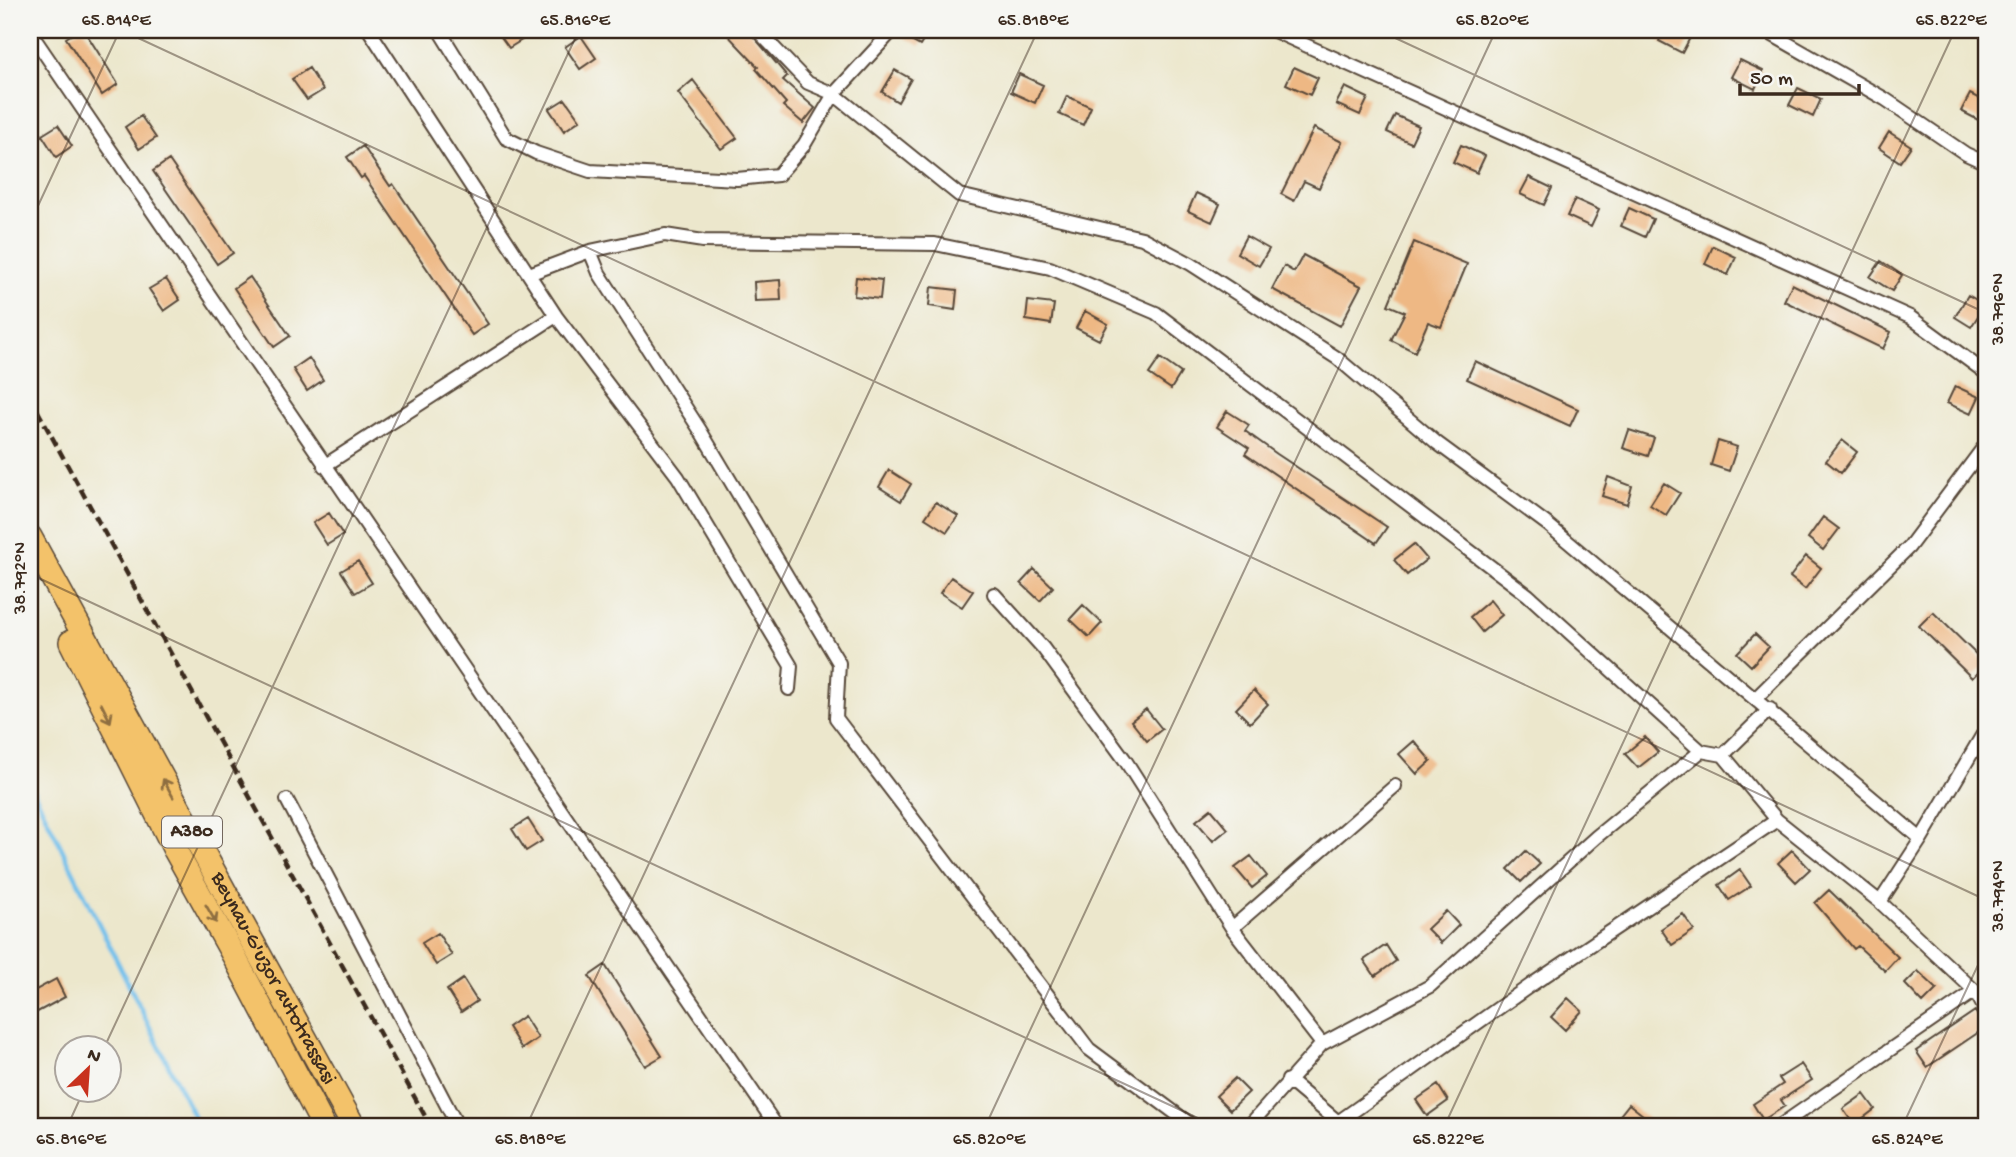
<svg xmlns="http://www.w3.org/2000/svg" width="2016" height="1157" font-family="'Gochi Hand',sans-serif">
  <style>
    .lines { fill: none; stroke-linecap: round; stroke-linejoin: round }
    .stream { stroke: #71c0ec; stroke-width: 4.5 }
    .building { fill: #eeb884 }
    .street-casing { stroke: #564638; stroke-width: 16 }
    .highway-casing { stroke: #564638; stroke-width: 26 }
    .street { stroke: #fff; stroke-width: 12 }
    .highway { stroke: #f3c26a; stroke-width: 23 }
    .rail { stroke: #3b2a1e; stroke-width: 4.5; stroke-dasharray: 10 5; stroke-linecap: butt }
    .oneway { stroke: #8e6e40 }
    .ticks { fill: none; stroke: #3b2a1e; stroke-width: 2; stroke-opacity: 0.45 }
    .labels { text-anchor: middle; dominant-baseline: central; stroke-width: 6; stroke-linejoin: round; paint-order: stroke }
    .shield { fill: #f6f6f2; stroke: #73675e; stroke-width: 2 }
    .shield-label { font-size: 19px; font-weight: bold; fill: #3b2a1e }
    .street-label { font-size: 21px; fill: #3b2a1e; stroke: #f6f6f2 }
    .neatline { fill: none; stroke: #3b2a1e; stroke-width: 2.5 }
    .ticks-label { font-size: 18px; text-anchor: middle; fill: #3b2a1e }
  </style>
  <rect width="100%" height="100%" fill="#f6f6f2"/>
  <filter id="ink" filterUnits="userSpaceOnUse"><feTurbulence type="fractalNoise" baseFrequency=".0143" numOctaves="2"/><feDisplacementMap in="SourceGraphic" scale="14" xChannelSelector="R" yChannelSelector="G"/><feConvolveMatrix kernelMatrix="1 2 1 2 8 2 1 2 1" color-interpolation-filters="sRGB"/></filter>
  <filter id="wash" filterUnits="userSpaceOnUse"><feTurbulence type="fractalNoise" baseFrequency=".00686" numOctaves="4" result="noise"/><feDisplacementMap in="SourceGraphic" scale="28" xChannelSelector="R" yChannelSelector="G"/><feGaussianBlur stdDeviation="1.57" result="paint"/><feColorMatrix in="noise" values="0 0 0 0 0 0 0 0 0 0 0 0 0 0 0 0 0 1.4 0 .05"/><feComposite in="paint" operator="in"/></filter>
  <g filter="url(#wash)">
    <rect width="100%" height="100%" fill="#ece7cc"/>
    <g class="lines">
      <path class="stream" d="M30,784L199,1127"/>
    </g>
    <g id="blocks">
      <path class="building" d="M79,30H84L118,84L102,95L66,38Z
        M496,30H519L525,38L509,48Z
        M723,30H748L787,76L783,80L815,108L803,123L783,106L786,103L756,69L758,67Z
        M902,30H930L920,46L900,35Z
        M1665,30H1679L1691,36L1682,53L1659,41Z
        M581,36L596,58L580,69L565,47Z
        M1740,60L1763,71L1755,89L1731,77Z
        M1294,67L1318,78L1310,95L1286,84Z
        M309,68L323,90L307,100L292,79Z
        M895,70L911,79L898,102L882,92Z
        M1019,74L1043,85L1035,103L1011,92Z
        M693,80L737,138L721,149L678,93Z
        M1345,87L1368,98L1360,115L1336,104Z
        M1798,88L1821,99L1813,117L1789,105Z
        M1970,94L1986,102V124L1961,111Z
        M1067,96L1091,107L1083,125L1059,114Z
        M565,99L580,120L564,131L549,109Z
        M1395,115L1419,126L1411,143L1387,132Z
        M141,116L156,138L139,149L125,127Z
        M58,125L72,146L56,157L42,135Z
        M1314,128L1342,142L1319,188L1304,181L1294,201L1281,194Z
        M1889,132L1911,146L1900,162L1879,148Z
        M1461,145L1485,156L1477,173L1453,162Z
        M363,146L390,186L393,184L488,324L472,335L364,176L361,178L347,157Z
        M169,160L233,253L217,264L153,171Z
        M1529,177L1552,188L1544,205L1520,194Z
        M1196,193L1220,204L1212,222L1188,211Z
        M1575,199L1599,210L1591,227L1567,216Z
        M1629,208L1653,219L1645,237L1621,226Z
        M1246,236L1269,249L1259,266L1237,253Z
        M1414,242L1467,264L1441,327L1428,322L1415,352L1391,340L1405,312L1388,305Z
        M1713,246L1736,257L1728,275L1705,264Z
        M1303,255L1361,286L1340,326L1272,289L1284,266L1294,272Z
        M1881,261L1902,275L1892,291L1870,277Z
        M250,277L290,336L274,347L234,288Z
        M856,277L882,280L880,299L854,296Z
        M166,279L180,300L164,311L149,289Z
        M780,280L781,300L755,301L754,282Z
        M1792,284L1891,332L1883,349L1784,301Z
        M931,287L957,290L955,310L929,306Z
        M1968,295L1985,305L1971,327L1955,317Z
        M1028,301L1054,304L1051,324L1026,320Z
        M1085,311L1108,324L1099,340L1076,328Z
        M309,358L323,380L307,391L293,369Z
        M1160,358L1181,373L1171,389L1149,374Z
        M1475,361L1578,409L1570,426L1467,379Z
        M1955,386L1979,397L1971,414L1947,403Z
        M1227,411L1249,425L1245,431L1277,454L1387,527L1376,543L1245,454L1249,448L1217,427Z
        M1629,430L1654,438L1648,456L1623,448Z
        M1842,440L1857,452L1841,473L1826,461Z
        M1718,441L1737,447L1729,471L1711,465Z
        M889,470L911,484L901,501L879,487Z
        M1608,477L1632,486L1627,504L1602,496Z
        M1664,483L1680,493L1666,515L1650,505Z
        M936,502L958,516L947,532L925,518Z
        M329,513L343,535L327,545L313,523Z
        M1823,517L1839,529L1823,550L1808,538Z
        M1414,544L1427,559L1407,575L1394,560Z
        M1806,556L1821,568L1805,589L1790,577Z
        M358,561L372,583L355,593L341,571Z
        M1034,569L1053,587L1040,601L1021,583Z
        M951,577L973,591L962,607L940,593Z
        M1490,600L1502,615L1482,632L1470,617Z
        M1083,605L1102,623L1089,637L1070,619Z
        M1933,612L1986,664L1972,678L1919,626Z
        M1755,634L1769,647L1751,666L1737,653Z
        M1254,690L1268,704L1250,723L1236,709Z
        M1146,709L1162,729L1147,741L1131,721Z
        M1645,737L1658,752L1638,768L1625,754Z
        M1414,741L1431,761L1417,774L1399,754Z
        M1211,809L1228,829L1213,841L1196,821Z
        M528,819L542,841L526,851L512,829Z
        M1792,850L1810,869L1796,882L1778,863Z
        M1526,851L1540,864L1521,882L1508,869Z
        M1251,856L1267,876L1252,888L1235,868Z
        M1740,870L1751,886L1729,900L1719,885Z
        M1829,890L1898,957L1885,971L1858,946L1854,949L1815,903Z
        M1446,911L1459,925L1441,943L1427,929Z
        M1683,914L1694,930L1672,945L1661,929Z
        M438,933L452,955L436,965L422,943Z
        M1386,945L1396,961L1375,976L1364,960Z
        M605,965L662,1056L645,1066L589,976Z
        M1918,971L1937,989L1923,1003L1905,984Z
        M56,979L65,997L30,1016V993Z
        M463,979L477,1001L461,1012L447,990Z
        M1568,998L1582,1011L1565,1030L1551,1017Z
        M1975,1011L1985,1028L1927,1067L1916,1051Z
        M524,1016L538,1038L522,1049L508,1027Z
        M1801,1064L1812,1080L1781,1100L1785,1106L1763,1120L1753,1104L1783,1084L1779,1078Z
        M1235,1078L1249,1092L1230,1110L1216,1096Z
        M1438,1085L1448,1101L1427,1116L1416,1100Z
        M1864,1094L1875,1109L1854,1125L1843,1109Z
        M1629,1104L1658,1127H1627L1617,1119Z"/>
    </g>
  </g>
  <g filter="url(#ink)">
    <use href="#blocks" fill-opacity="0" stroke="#564638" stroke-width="2"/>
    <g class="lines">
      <defs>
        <path id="street" d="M369,30L556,316L678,477L791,666L789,689
          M439,30L506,138L536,153L590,171L737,179L778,175L804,145L834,94L893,30
          M757,30L808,83L834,94L959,195L1142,238L1191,264L1337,358L1437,443L1547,524L1921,839
          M1272,30L1910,317L1986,373
          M1764,30L1885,99L1966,154L1986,163
          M30,32L777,1127
          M590,251L599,273L700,430L839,663L836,718L1089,1049L1194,1127
          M529,274L590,251L665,235L703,241L935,244L1050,268L1156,313L1528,595L1701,751L1723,755L1777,820L1880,902L1975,991L1986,1011
          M324,466L556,316
          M994,594L1043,648L1125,760L1232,928L1322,1044
          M1757,697L1909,547L1986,444
          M1723,755L1770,709
          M287,800L458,1127
          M1880,902L1921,839L1986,729
          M1232,928L1395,786
          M1288,1080L1337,1121
          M1248,1127L1322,1044L1430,986L1596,837L1701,751
          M1331,1127L1531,985L1777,820
          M1778,1127L1975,991"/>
        <g id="highway">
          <path id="s1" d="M30,537L354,1127"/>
          <path d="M71,642L175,850L235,958L324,1127"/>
        </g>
      </defs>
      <use href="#street" class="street-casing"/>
      <use href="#highway" class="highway-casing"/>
      <use href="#street" class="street"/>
      <use href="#highway" class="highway"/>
      <path class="rail" d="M30,397L431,1127"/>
    </g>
    <defs><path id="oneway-shaft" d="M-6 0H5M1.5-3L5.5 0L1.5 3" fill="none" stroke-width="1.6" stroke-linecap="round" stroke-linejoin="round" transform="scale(1.75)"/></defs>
    <g class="oneway">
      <use href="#oneway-shaft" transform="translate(106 713) rotate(63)"/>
      <use href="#oneway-shaft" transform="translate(168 788) rotate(-119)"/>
      <use href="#oneway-shaft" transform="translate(211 914) rotate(60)"/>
    </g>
  </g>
  <path class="ticks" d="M121,30L1986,900M1378,30L1986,313M30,223L120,30M30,574L1217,1127M104,1048L579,30M67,1127L84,1090M526,1127L1038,30M985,1127L1496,30M1444,1127L1955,30M1902,1127L1986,948"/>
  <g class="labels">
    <rect class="shield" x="162" y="816.5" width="60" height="31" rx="5"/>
    <g class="shield-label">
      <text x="192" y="832">A380</text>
    </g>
    <g class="street-label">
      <text stroke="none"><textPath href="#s1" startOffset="504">Beynau-G'uzor avtotrassasi</textPath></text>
    </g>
  </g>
  <rect width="2016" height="1157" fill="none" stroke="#f6f6f2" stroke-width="77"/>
  <g transform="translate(88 1069) rotate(25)"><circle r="33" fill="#f6f6f2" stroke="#aba49d" stroke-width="2"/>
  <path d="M0-5L12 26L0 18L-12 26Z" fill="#c8321e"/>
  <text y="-10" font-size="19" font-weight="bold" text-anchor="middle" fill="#3b2a1e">N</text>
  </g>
  <path d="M1740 84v10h119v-10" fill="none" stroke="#3b2a1e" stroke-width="3.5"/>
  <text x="1750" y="84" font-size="21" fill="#3b2a1e" stroke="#f6f6f2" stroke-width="5" paint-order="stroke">50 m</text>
  <rect x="38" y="38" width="1940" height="1080" class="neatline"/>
  <g class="ticks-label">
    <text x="116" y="25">65.814°E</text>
    <text x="575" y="25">65.816°E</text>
    <text x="1033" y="25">65.818°E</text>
    <text x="1492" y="25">65.820°E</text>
    <text x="1951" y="25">65.822°E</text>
    <text transform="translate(1997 309) rotate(-90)" y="6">38.796°N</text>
    <text transform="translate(19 578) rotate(-90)" y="6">38.792°N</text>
    <text transform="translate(1997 896) rotate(-90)" y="6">38.794°N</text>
    <text x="71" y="1144">65.816°E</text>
    <text x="530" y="1144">65.818°E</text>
    <text x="989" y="1144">65.820°E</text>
    <text x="1448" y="1144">65.822°E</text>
    <text x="1907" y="1144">65.824°E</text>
  </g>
</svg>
